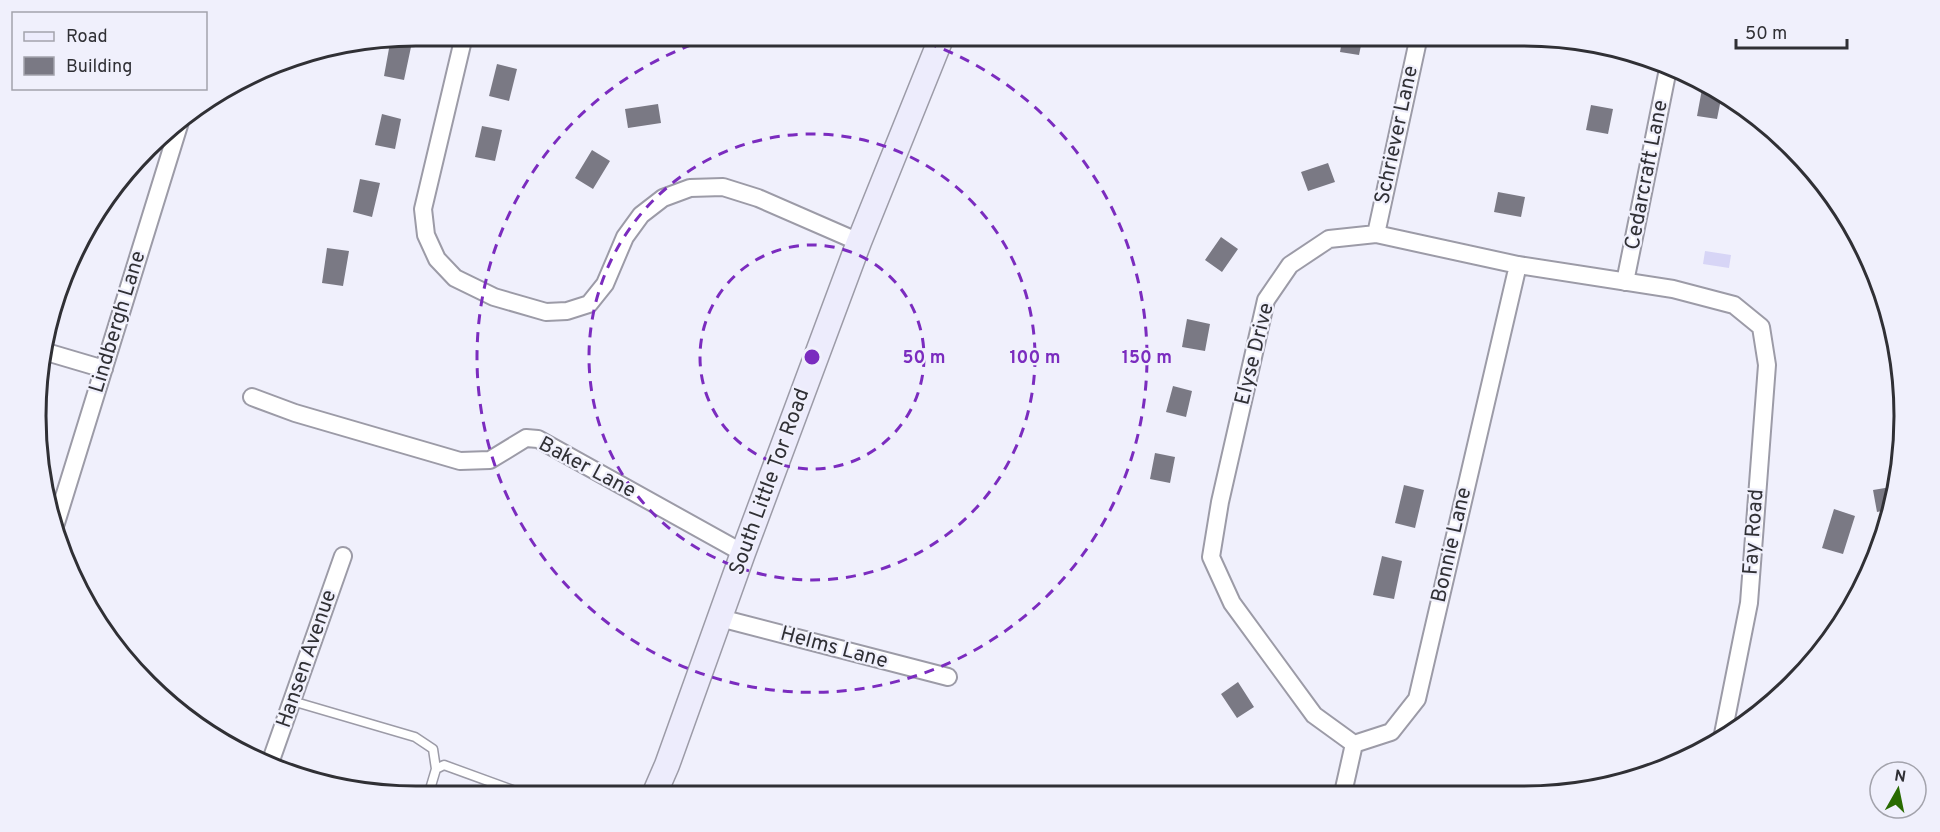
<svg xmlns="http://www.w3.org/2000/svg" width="1940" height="832" font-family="Overpass,sans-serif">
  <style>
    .water { fill: #d7d5f6 }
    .building { fill: #7a7984 }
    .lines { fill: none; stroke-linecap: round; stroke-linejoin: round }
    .lane-casing { stroke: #9c9ba7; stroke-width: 11 }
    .street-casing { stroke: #9c9ba7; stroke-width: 20 }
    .secondary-casing { stroke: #9c9ba7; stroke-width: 27 }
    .lane { stroke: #fff; stroke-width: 8 }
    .street { stroke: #fff; stroke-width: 16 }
    .secondary { stroke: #edecfc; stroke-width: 24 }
    .ring { fill: none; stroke: #7b2cbf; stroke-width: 3; stroke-dasharray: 10 8 }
    .labels { text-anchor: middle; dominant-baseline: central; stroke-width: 4.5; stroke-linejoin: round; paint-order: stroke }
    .street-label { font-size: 21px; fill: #303035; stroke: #f0f0fc }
    .rim { fill: none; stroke: #303035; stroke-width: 3 }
    .centre { fill: #7b2cbf; stroke: #f0f0fc; stroke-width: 3 }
    .ring-label { font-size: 18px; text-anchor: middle; font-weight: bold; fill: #7b2cbf; stroke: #f0f0fc; stroke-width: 4.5; stroke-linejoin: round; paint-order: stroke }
  </style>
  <rect width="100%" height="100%" fill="#f0f0fc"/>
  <path class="water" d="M1705,251L1731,255L1729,268L1703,264Z"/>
  <path class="building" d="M1343,36H1363L1359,55L1340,52Z
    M390,43L411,47L404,80L384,76Z
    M497,64L517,69L509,101L489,96Z
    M1702,89L1721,99L1717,119L1697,116Z
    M658,104L661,123L628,128L625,109Z
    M1591,105L1613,109L1608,134L1586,130Z
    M382,114L401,119L395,149L375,145Z
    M482,126L502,130L495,161L475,157Z
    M592,150L610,161L593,189L575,178Z
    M1328,163L1335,182L1308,191L1301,172Z
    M360,179L380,183L372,217L353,212Z
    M1498,192L1525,197L1521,217L1494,212Z
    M1221,237L1238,249L1222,272L1205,260Z
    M327,248L349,251L343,286L322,283Z
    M1187,319L1210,324L1205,351L1182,347Z
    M1173,386L1192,391L1186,417L1166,412Z
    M1155,453L1175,457L1170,483L1150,479Z
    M1404,485L1424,490L1415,528L1395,523Z
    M1891,487L1887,510L1877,512L1873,490Z
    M1834,509L1855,516L1843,554L1822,548Z
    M1382,556L1402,561L1394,599L1373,595Z
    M1238,682L1254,707L1237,718L1221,694Z"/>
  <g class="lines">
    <defs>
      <path id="lane" d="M292,701L415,737L433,749L436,769
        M428,796L436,769L444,765L529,796"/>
      <path id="street" d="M464,36L423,209L426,235L437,259L455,278L494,297L546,312L567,311L589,304L605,284L625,237L641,215L663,198L690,188L723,187L758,198L859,242
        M1376,234L1419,36
        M1625,282L1668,69
        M43,351L104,369
        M252,397L295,413L460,461L490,460L526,438L538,439L743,553
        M56,523L180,122
        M720,618L948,677
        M1354,744L1314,715L1232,603L1211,557L1220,502L1266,300L1290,265L1329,239L1376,234L1518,265L1673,289L1734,305L1761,327L1767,365L1749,603L1723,734
        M1354,744L1391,732L1417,699L1518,265
        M270,763L343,556
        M1343,793L1354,744"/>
      <path id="secondary" d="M654,795L667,765L743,553L859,242L942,36"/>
    </defs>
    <use href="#lane" class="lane-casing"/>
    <use href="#street" class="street-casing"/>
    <use href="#secondary" class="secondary-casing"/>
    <use href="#lane" class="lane"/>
    <use href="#street" class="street"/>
    <use href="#secondary" class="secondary"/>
  </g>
  <g class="ring">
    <circle cx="812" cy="357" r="112"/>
    <circle cx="812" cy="357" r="223"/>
    <path d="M910 37A335 335 0 1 1 714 37"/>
  </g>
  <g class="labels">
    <g class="street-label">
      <text transform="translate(1397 135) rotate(-78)">Schriever Lane</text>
      <text transform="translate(1647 175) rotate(-79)">Cedarcraft Lane</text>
      <text transform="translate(118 322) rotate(-73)">Lindbergh Lane</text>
      <text transform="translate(1255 354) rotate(-76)">Elyse Drive</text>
      <text transform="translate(587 468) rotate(28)">Baker Lane</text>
      <text transform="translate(770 482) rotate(-70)">South Little Tor Road</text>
      <text transform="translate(1754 532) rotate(-86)">Fay Road</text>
      <text transform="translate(1452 545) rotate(-77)">Bonnie Lane</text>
      <text transform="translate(834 648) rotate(15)">Helms Lane</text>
      <text transform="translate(307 659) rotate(-71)">Hansen Avenue</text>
    </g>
  </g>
  <path d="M0 0H1940V832H0ZM416 46H1524A370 370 0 0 1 1894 416V416A370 370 0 0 1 1524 786H416A370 370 0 0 1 46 416V416A370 370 0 0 1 416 46Z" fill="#f0f0fc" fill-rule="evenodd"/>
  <path class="rim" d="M416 46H1524A370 370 0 0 1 1894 416V416A370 370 0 0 1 1524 786H416A370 370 0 0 1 46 416V416A370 370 0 0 1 416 46Z"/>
  <circle cx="812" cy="357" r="9" class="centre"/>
  <g class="ring-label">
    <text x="924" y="363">50 m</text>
    <text x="1035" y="363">100 m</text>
    <text x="1147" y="363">150 m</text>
  </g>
  <rect x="12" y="12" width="195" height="78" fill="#f0f0fc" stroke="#a3a3ac" stroke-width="1.5"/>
  <rect x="24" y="32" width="30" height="9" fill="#edecfc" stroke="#a3a3ac" stroke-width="1.5"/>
  <text x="66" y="42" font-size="18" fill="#303035">Road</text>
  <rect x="24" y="57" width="30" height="18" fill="#7a7984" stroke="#a3a3ac" stroke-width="1.5"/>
  <text x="66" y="72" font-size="18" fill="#303035">Building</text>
  <g transform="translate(1898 790) rotate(9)"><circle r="28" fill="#f0f0fc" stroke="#a3a3ac" stroke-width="1.5"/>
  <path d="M0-4.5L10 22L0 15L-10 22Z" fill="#296b01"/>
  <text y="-9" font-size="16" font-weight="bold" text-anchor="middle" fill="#303035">N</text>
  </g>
  <path d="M1736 39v9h111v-9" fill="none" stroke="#303035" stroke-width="3"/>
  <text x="1745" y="39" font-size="18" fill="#303035" stroke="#f0f0fc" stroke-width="4.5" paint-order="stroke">50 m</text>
</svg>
